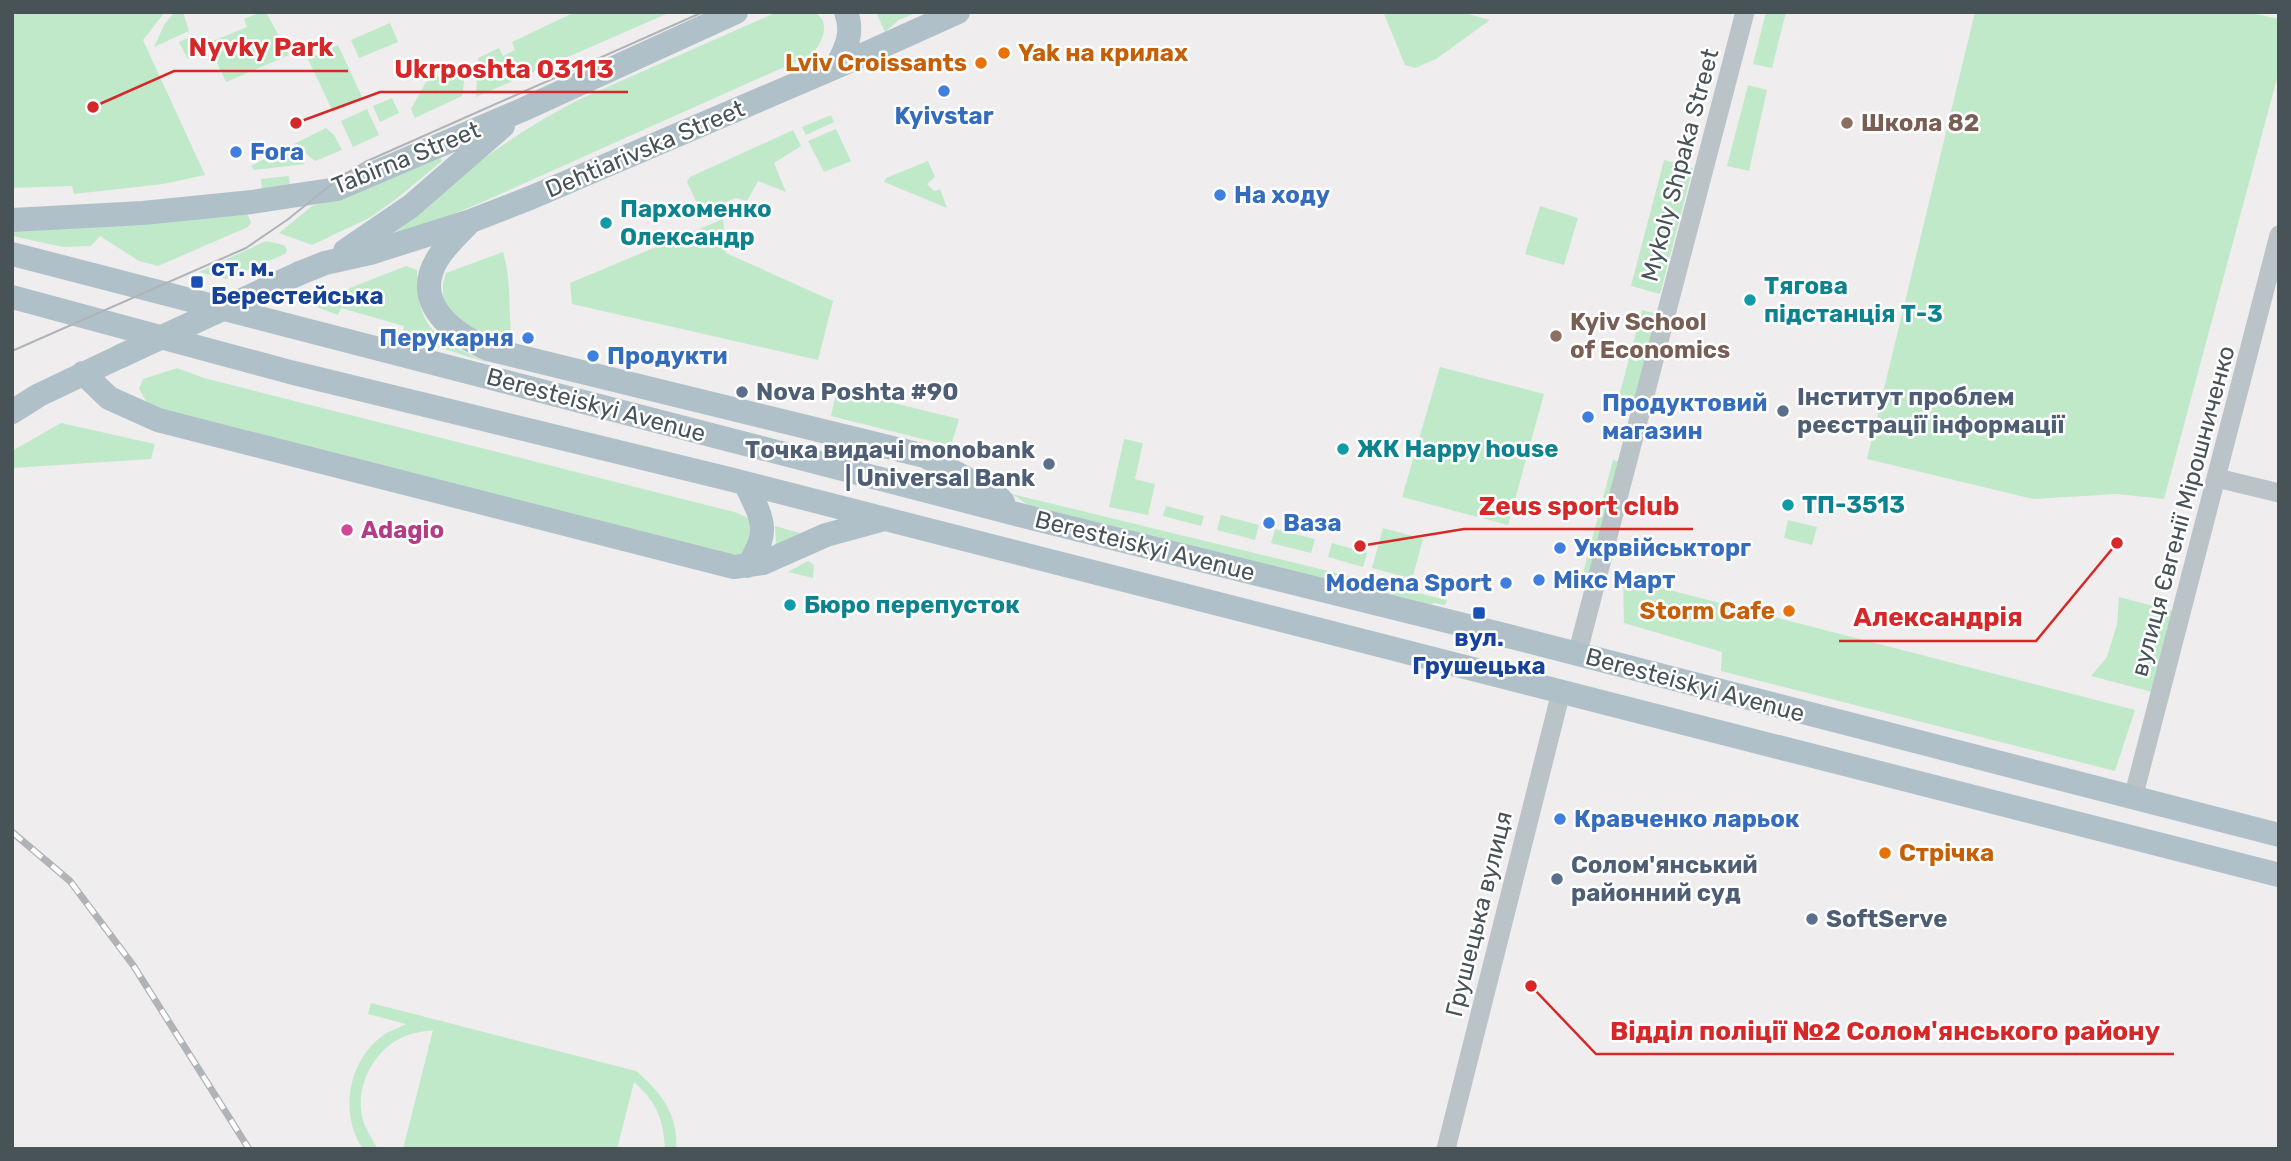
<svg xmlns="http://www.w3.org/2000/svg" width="2291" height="1161" font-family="Rubik,sans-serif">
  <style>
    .green { fill: #c0e9ca }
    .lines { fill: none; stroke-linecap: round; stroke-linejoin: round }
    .minor { stroke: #bac3c8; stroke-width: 19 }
    .major { stroke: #b0c0c9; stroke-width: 24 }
    .tram { stroke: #b0b3b7; stroke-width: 2 }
    .rail-casing { stroke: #b0b3b7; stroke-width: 7 }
    .rail { stroke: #fff; stroke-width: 4.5; stroke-dasharray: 13; stroke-linecap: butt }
    .major-bridge { stroke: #b0c0c9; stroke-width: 24 }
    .food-dot { fill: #e8710a; stroke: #fff; stroke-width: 2.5 }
    .shop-dot { fill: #3f7fe0; stroke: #fff; stroke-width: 2.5 }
    .education-dot { fill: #8d6e63; stroke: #fff; stroke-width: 2.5 }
    .culture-dot { fill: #0f9aa8; stroke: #fff; stroke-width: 2.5 }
    .transit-dot { fill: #1a4fb4; stroke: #fff; stroke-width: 2.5 }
    .service-dot { fill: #5c6f8a; stroke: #fff; stroke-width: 2.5 }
    .hotel-dot { fill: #d1479c; stroke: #fff; stroke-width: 2.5 }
    .labels { text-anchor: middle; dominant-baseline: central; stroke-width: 5; stroke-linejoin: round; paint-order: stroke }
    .food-label { font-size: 24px; font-weight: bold; fill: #c56008; stroke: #fff; text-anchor: start }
    .shop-label { font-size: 24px; font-weight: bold; fill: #366cbe; stroke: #fff; text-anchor: start }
    .education-label { font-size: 24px; font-weight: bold; fill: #785e54; stroke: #fff; text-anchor: start }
    .street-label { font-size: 24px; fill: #485358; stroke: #fff }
    .culture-label { font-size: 24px; font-weight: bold; fill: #0d838f; stroke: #fff; text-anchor: start }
    .transit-label { font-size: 24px; font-weight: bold; fill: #164399; stroke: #fff; text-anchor: start }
    .service-label { font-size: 24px; font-weight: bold; fill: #4e5e75; stroke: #fff; text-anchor: start }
    .hotel-label { font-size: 24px; font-weight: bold; fill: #b23c85; stroke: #fff; text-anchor: start }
    .leader { fill: none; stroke: #d62828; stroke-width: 2.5 }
    .callout-dot { fill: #d62828; stroke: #fff; stroke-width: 2.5 }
    .callout-label { font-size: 26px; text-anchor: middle; font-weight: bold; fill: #d62828; stroke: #fff; stroke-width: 5; stroke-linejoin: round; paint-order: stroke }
  </style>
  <rect width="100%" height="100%" fill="#efeded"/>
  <path class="green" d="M12,12H165L143,40L205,175L163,184L74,194L72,186L12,188Z
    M175,12H183L189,31L154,47L165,23Z
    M261,12H266L289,55L226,82L208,43L247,27L244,19Z
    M575,12H671L476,97L478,58L499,48L503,56L515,50L512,42Z
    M777,12C787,12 800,10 810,12C834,16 823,46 809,56L478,204L367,249C435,195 500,140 578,100Z
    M876,12H918L899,20L885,32Z
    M1387,12H1461L1490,20L1436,59L1415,68L1405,65L1384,14Z
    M1766,12H1786L1772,68L1753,64Z
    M1975,12H2247L2279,19V71L2164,499L2117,494L2033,499L1867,459Z
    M390,23L398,42L359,58L351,40Z
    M192,36L200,52L188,59L179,42Z
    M338,45L363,99L333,112L308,59Z
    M464,65L466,69L462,96L415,118L411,109L426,82Z
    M1748,85L1767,90L1749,171L1727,166Z
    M392,98L399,113L380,122L373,106Z
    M367,109L379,135L353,147L341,121Z
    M831,115L834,122L806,135L802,127Z
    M326,128L334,135L342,150L315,161L294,144Z
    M836,129L851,161L824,172L808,141Z
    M793,130L801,146L774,163L786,192L758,181L747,201L736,198L701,212L687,182L690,177Z
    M287,147L305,164L254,170L251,166Z
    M440,157L442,161L396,199L369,218L312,245L279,233L312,206L341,198Z
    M1664,160L1693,168L1660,294L1631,286Z
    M928,161L935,177L927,184L934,191L940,189L947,208L884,182L886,178Z
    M289,176L290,188L262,191L261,179Z
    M1540,206L1578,218L1564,265L1525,254Z
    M247,214L251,222L248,227L158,266L139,261L100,236L91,246L63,247L12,236V230Z
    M723,219L726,253L833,301L818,360L572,304L570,283Z
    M266,241L284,245L287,250L285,254L226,279L199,272Z
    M503,252C512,281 508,314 512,344L469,332L443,301V283L446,273Z
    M406,266L417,270C417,332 437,339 489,363L402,336L404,326L341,308L338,315L309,304Z
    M1642,310L1660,315L1639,398L1629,402L1618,400Z
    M1440,367L1544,394L1508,525L1402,497Z
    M177,368L204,378L734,512C752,518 752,521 754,539L740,554L727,555L151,409L139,389L143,379Z
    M837,389L959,419L951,446L831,416Z
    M61,423L155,444L151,459L12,468V451Z
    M1124,439L1143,443L1135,479L1155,484L1148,515L1109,507Z
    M1613,460L1622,462L1590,583L1581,581Z
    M1012,494L1447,600L1445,605L1434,603L1426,607L1033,508Z
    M1166,506L1204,516L1201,526L1163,516Z
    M1221,515L1259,525L1255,540L1217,530Z
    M1788,520L1817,527L1812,545L1784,538Z
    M775,526L807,535L773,551L776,542Z
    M1383,528L1423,539L1412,579L1372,568Z
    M1275,529L1315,539L1311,553L1271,543Z
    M1332,543L1367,553L1363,567L1328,557Z
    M808,561L814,565L813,578L788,572Z
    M1623,578L2135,710L2115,771L1721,671L1722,652L1624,623Z
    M2119,597L2173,611L2152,692L2091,676L2107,657L2117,624Z
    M371,1003L636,1071C660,1091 679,1115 676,1149H665C663,1118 657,1103 634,1082L617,1149H403L433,1030C426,1031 418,1032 411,1034C380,1043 358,1077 361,1109C362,1124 370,1136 378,1149H363C339,1114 348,1062 382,1036C389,1031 399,1028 406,1024L368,1014Z"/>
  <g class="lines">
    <path class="minor" d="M2217,478L2279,493
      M1577,655L1745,12
      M2133,798L2279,235
      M1446,1149L1561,692"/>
    <path class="major" d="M836,67C846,49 854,33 846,12
      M12,220L143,213L252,202L337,189L522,110L736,12
      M471,221C459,233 447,244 438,258C410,302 452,333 488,349L925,456L996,495L1003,502L1004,506
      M345,251L411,206L503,126
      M12,254L1043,521L1508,636L2279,835
      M300,273L325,263L370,253L471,221L530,198L836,67L958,12
      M12,297L290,372L729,479L2279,875
      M83,373L109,398L158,420L734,567L763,563L826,535L881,520
      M12,412L39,395L121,356
      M745,483C762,518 772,532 747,566"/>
    <path class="tram" d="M12,351L246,248L287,220L342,176L365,162L703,12"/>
    <defs>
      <path id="rail" d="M12,832L70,881L133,965L249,1149"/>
    </defs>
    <use href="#rail" class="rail-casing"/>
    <use href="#rail" class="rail"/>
    <path class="major-bridge" d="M121,356L300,273"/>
  </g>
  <g class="food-dot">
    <circle cx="1004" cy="53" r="7"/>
    <circle cx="981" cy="63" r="7"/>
    <circle cx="1789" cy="611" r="7"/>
    <circle cx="1885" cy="853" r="7"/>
  </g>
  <g class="shop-dot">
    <circle cx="944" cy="91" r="7"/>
    <circle cx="236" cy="152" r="7"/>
    <circle cx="1220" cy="195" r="7"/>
    <circle cx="528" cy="338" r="7"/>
    <circle cx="593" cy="356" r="7"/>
    <circle cx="1588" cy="417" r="7"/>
    <circle cx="1269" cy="523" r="7"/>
    <circle cx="1560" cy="548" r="7"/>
    <circle cx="1539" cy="580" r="7"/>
    <circle cx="1506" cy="583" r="7"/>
    <circle cx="1560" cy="819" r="7"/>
  </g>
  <g class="education-dot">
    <circle cx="1847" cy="123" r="7"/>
    <circle cx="1556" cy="336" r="7"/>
  </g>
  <g class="culture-dot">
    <circle cx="606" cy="223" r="7"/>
    <circle cx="1750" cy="300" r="7"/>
    <circle cx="1343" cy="449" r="7"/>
    <circle cx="1788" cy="505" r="7"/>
    <circle cx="790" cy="605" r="7"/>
  </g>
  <g class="transit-dot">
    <rect x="190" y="275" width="14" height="14" rx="3.5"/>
    <rect x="1472" y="606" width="14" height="14" rx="3.5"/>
  </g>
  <g class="service-dot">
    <circle cx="742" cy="392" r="7"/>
    <circle cx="1783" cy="411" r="7"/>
    <circle cx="1049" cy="464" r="7"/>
    <circle cx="1557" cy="879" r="7"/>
    <circle cx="1812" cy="919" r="7"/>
  </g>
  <circle class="hotel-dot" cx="347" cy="530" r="7"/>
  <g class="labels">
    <g class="food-label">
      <text x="1018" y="53">Yak на крилах</text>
      <text x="967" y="63" text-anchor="end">Lviv Croissants</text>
      <text x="1775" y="611" text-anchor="end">Storm Cafe</text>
      <text x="1899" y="853">Стрічка</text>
    </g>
    <g class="shop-label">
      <text x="944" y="116" text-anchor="middle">Kyivstar</text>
      <text x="250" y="152">Fora</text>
      <text x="1234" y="195">На ходу</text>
      <text x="514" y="338" text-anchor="end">Перукарня</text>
      <text x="607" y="356">Продукти</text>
      <text x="1602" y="403">Продуктовий<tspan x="1602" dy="28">магазин</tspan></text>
      <text x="1283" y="523">Ваза</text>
      <text x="1574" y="548">Укрвійськторг</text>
      <text x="1553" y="580">Мікс Март</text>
      <text x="1492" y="583" text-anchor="end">Modena Sport</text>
      <text x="1574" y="819">Кравченко ларьок</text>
    </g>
    <g class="education-label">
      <text x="1861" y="123">Школа 82</text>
      <text x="1570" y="322">Kyiv School<tspan x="1570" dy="28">of Economics</tspan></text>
    </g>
    <g class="street-label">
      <text transform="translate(645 149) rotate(-23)">Dehtiarivska Street</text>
      <text transform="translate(406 158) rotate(-22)">Tabirna Street</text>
      <text transform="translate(1680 165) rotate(-75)">Mykoly Shpaka Street</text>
      <text transform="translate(596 405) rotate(15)">Beresteiskyi Avenue</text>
      <text transform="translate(2183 511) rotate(-75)">вулиця Євгенії Мірошниченко</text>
      <text transform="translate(1145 546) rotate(14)">Beresteiskyi Avenue</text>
      <text transform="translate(1695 685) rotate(15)">Beresteiskyi Avenue</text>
      <text transform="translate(1479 914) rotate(-76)">Грушецька вулиця</text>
    </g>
    <g class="culture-label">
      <text x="620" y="209">Пархоменко<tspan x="620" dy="28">Олександр</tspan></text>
      <text x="1764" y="286">Тягова<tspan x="1764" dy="28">підстанція Т-3</tspan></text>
      <text x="1357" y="449">ЖК Happy house</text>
      <text x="1802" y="505">ТП-3513</text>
      <text x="804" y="605">Бюро перепусток</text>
    </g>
    <g class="transit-label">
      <text x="211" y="268">ст. м.<tspan x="211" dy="28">Берестейська</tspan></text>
      <text x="1479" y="638" text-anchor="middle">вул.<tspan x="1479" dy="28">Грушецька</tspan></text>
    </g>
    <g class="service-label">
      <text x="756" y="392">Nova Poshta #90</text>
      <text x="1797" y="397">Інститут проблем<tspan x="1797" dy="28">реєстрації інформації</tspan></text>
      <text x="1035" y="450" text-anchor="end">Точка видачі monobank<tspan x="1035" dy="28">| Universal Bank</tspan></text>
      <text x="1571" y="865">Солом'янський<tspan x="1571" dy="28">районний суд</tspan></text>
      <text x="1826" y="919">SoftServe</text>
    </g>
    <g class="hotel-label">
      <text x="361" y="530">Adagio</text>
    </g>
  </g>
  <path class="leader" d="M93 107L174 71H348M296 123L380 92H628M1360 546L1464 529H1693M2117 543L2036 641H1839M1531 986L1596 1054H2174"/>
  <g class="callout-dot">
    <circle cx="93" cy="107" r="7"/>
    <circle cx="296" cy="123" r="7"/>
    <circle cx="1360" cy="546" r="7"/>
    <circle cx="2117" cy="543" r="7"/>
    <circle cx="1531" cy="986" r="7"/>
  </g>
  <g class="callout-label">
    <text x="261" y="56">Nyvky Park</text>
    <text x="504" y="78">Ukrposhta 03113</text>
    <text x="1579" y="515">Zeus sport club</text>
    <text x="1938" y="626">Александрія</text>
    <text x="1885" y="1040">Відділ поліції №2 Солом'янського району</text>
  </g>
  <rect width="2291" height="1161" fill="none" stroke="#485358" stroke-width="28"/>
</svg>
